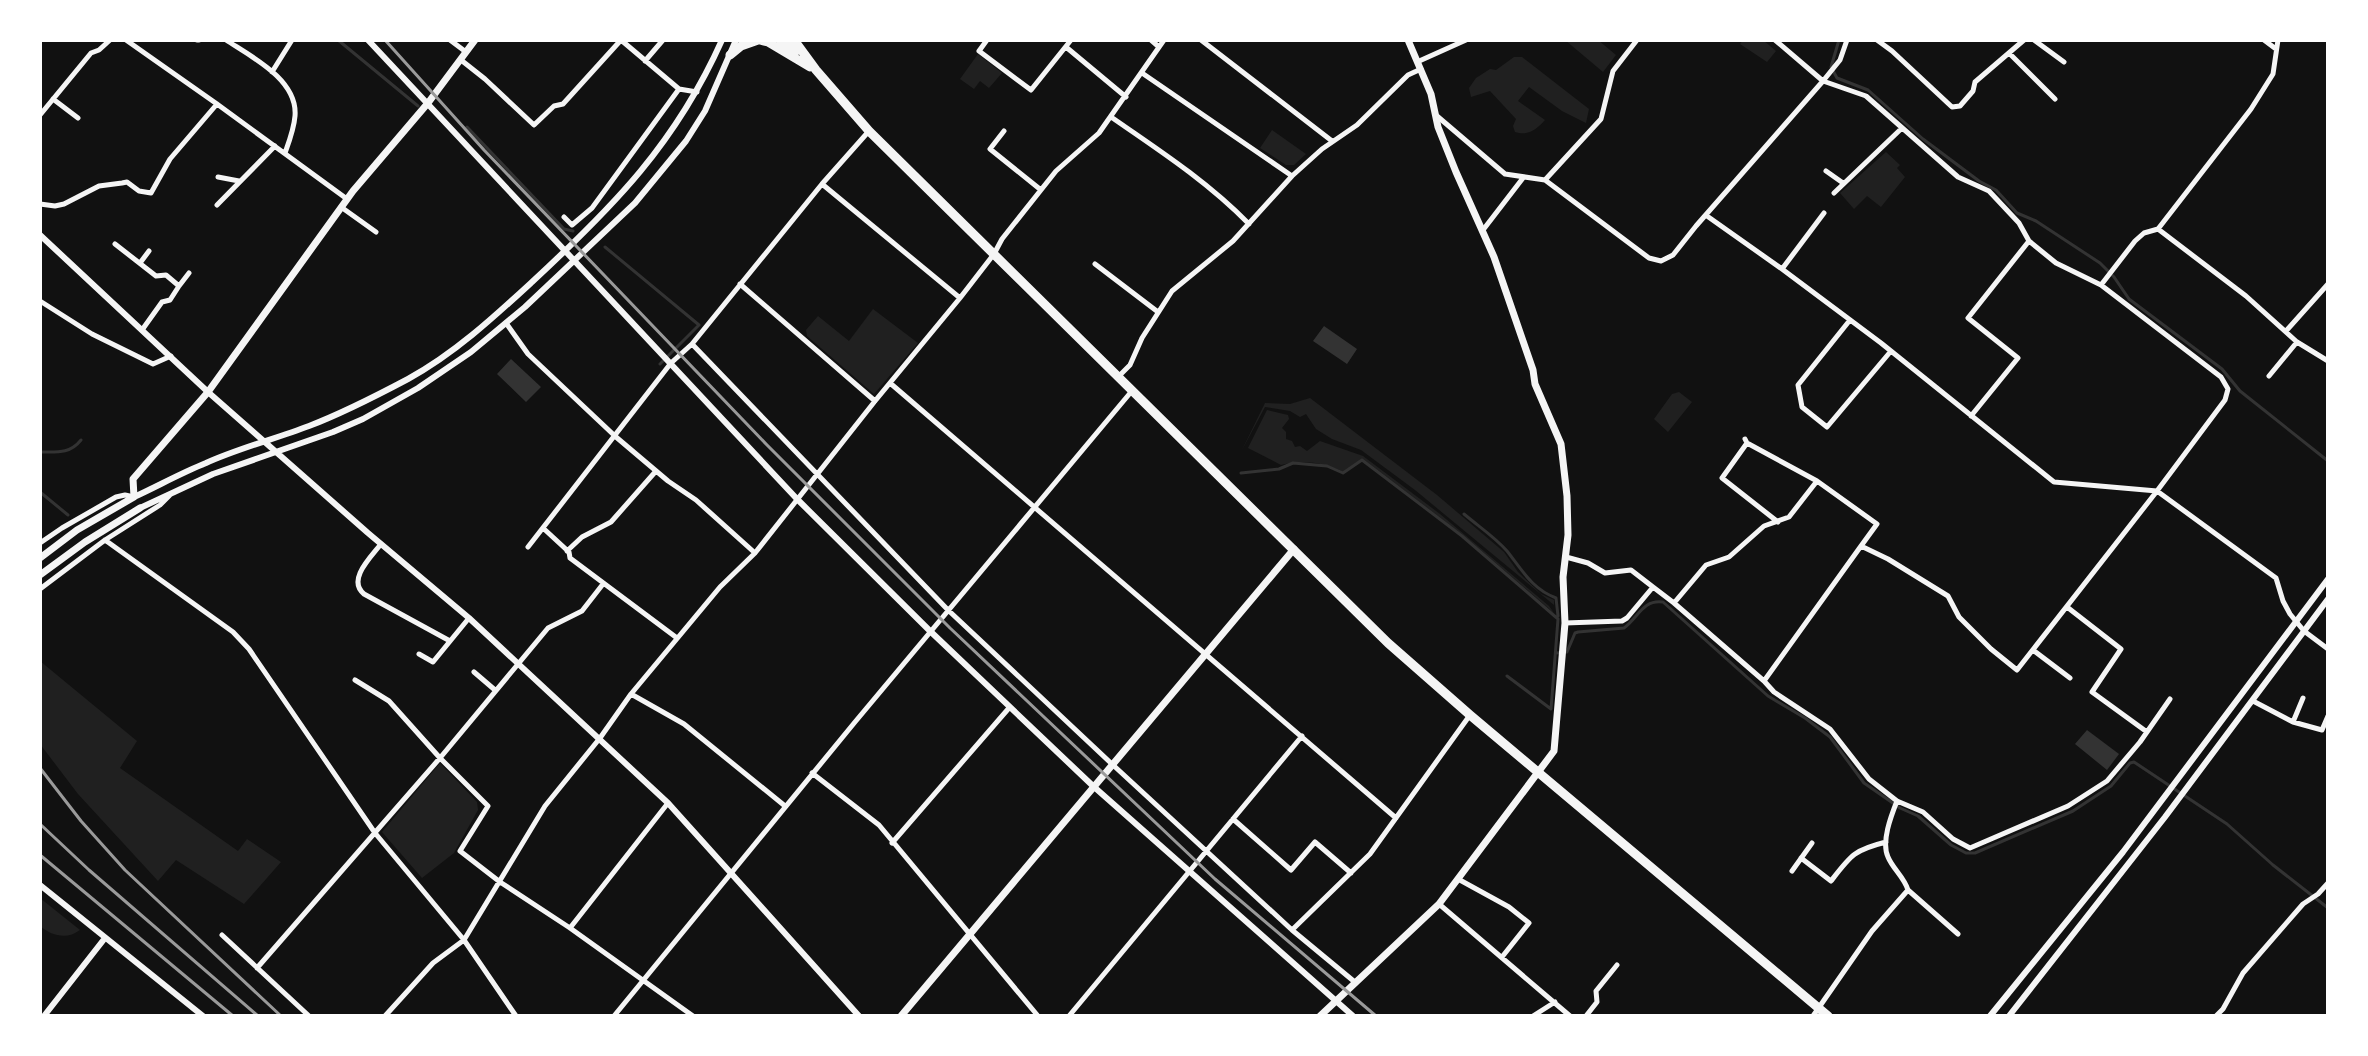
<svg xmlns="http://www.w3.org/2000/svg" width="2368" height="1056" font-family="'Open Sans',sans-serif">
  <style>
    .green { fill: #202020 }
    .water { fill: #333 }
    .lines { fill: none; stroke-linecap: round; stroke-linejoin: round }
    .stream { stroke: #333; stroke-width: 3 }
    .minor { stroke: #f5f5f5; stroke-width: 5 }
    .tertiary { stroke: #f5f5f5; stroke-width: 6 }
    .secondary { stroke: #f5f5f5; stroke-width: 7 }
    .trunk { stroke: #f5f5f5; stroke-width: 9 }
    .rail { stroke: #9a9a9a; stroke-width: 3 }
  </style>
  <rect width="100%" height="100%" fill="#111"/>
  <path class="green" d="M1565,40H1598L1616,55L1603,72Z
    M1743,40H1763L1776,51L1767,62L1740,44Z
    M978,54L1002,73L989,88L980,81L974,89L960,79Z
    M1514,57H1522L1589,109L1586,123L1562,111L1529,87L1518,101L1545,120C1536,130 1528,136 1515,132L1513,126L1516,119L1490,91L1471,97L1469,88L1476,78L1490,69L1496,70Z
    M1272,130L1306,154L1294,165H1286L1260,148Z
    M1886,152L1900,165L1897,168L1905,177L1881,207L1867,196L1854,209L1840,193Z
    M873,309L918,343L874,394L807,336L806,330L818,316L849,341Z
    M1679,392L1692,402L1668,432L1654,419L1672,394Z
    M1310,398L1437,495L1504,552L1518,572L1541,594L1554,600V605L1415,490L1361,450L1332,439L1316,429L1306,414L1300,417L1290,411L1265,407L1242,450L1265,403L1290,404Z
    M1267,410L1288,415L1289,419L1282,428L1286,432V439L1292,441L1295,447L1300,446L1307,451L1320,441L1363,456L1440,514L1549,606L1554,613L1463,535L1363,459L1343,472C1324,462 1302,460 1281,465L1248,448Z
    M40,661L137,741L120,768L238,851L247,839L281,862L244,904L176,860L158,881L78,794L40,744Z
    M440,763L477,802L478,810L454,853L422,878L382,832Z
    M40,898L80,930C67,940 52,936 40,926Z"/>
  <path class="water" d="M1324,326L1357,349L1347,364L1313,341Z
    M511,359L541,387L526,402L497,374Z
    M2087,730L2119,754L2107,770L2075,744Z"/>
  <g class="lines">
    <path class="stream" d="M338,40L418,106
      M1839,40L1831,67L1837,78L1868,90L1923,139L1979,181L1996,190L2017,213L2036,221L2100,263L2114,277L2129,299L2222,369L2240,391L2328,461
      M467,127L564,229L573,231
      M605,247L699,325L660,364
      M40,452C57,452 70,454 81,440
      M1241,473L1279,469L1293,463L1327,466L1343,473L1362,460L1462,536L1558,619L1551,709L1507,676
      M40,492L68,515
      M1464,514C1478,526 1495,537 1507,551C1522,570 1532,589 1556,598L1558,616
      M1556,653L1567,652L1575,633L1578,632L1624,628C1638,618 1643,599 1663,602L1768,696L1805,718L1830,737L1864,783L1900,808L1918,816L1951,845L1966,853H1975L2073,811L2111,786L2130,763L2134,762L2227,824L2273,865L2328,908"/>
    <path class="minor" d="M126,40L217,104L347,199
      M197,40H199
      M226,40C252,57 298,80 295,116C294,129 289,142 285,153
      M450,40L466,52
      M987,40L979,51L1031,90L1071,40
      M1151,40L1159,47
      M1201,40L1332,141
      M1877,40L1892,51L1952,107L1960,106L1973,91L1975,82L2024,40
      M2034,40L2064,62
      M2264,40L2276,49
      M1066,47L1126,97
      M2009,53L2055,99
      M461,60L485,79L534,125L554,106L563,104L621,40
      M645,61L663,40
      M1417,62L1466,40
      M272,72L292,40
      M1142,73L1292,176
      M679,89L697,92
      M53,99L78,118
      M40,115L91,53L99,50L110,40
      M1437,116L1505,174L1545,180L1601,119L1613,71L1637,40
      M1111,117C1159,150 1208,182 1249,224
      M869,131L822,184L692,344L948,610L1113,765L1292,930
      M1004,131L990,149L1041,190
      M1826,171L1843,183
      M218,177L239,181
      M1545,180L1649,258L1661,261L1673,255L1696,226L1823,81L1840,60L1847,40
      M822,184L960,298
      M1834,193L1902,128
      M40,204L55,206L64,204L99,186L122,183L127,182L139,191L151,193L170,159L217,104
      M217,205L275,146
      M341,207L376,232
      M1707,216L1782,269L1881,343L2054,482L2157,491L2276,578L2283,601L2290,614L2304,631L2328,649
      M564,217L572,225L592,208L679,89L621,40
      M2158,229L2246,296L2297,342L2328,361
      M1483,230L1523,178
      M115,244L156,276L166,275L179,286L170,300L162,302L142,330
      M140,263L149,251
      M1095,264L1158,312
      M1782,269L1824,213
      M740,284L875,401
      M2101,285L2135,241L2144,233L2158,229L2251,109L2273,74L2278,40
      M179,286L189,273
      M40,301L92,334L153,364L171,356
      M1850,320L1798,385L1802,407L1827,427L1891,351
      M506,323L528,354L616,437L668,481L696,500L755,553
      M2286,331L2328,284
      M2269,376L2297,342
      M1118,377L1130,365L1142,338L1172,291L1233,241L1292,176L1322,149L1357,125L1408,75L1421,69
      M890,383L1396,818
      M1971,416L2018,358L1968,318L2029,241
      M1745,439L1747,443L1722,478L1778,522
      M1747,443L1817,481L1877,524L1861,546
      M543,528L569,552L570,558L677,638
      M105,540L233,632L249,649L375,833L464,940L516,1016
      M40,543L62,528L116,497L125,495L134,497
      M381,544C370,558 347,580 364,594L450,641
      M528,547L671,363L692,344
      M567,551L582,537L611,522L656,471
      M1566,557L1588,563L1605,573L1631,570L1653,587
      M40,589L105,540L160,505L169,496
      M1674,603L1706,565L1729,557L1764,526L1789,517L1817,481
      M2067,607L2121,649L2092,692L2147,732
      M1565,623L1622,621L1627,618L1653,587L1674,603L1764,681L1861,546L1888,559L1948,596L1959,617L1991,649L2017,670L2157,491L2225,400L2228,389L2221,377L2101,285L2056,263L2029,241L2019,223L1989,191L1958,177L1866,96L1823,81L1775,40
      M2033,650L2070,678
      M419,654L433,662L469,618
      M474,672L495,690
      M355,680L389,701L440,758L488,806L460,851L500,882L570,928L693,1016
      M1764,681L1774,692L1830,729L1869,779L1897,801L1923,812L1953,839L1970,848L2068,806L2107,781L2140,742L2170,699
      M631,694L684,724L785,806
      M2253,701L2293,722L2322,730L2328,716
      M2293,722L2303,698
      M812,773L879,825L1038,1016
      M1233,819L1291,870L1315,842L1351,873
      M892,843L1009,708
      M1801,858L1831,881C1851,855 1854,850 1886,842
      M1792,871L1812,843
      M1458,879L1509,907L1529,923L1502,957
      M1908,890L1958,934
      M1439,904L1570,1016
      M570,928L668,803
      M222,935L309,1016
      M257,968L440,758L548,628L582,611L603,584
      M1356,983L1292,930L1370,854L1470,715
      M385,1016L433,963L464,940L545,806L600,738L631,694L720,587L755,553L875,401L960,298L994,254L1002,239L1056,171L1099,133L1164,40
      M614,1016L855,722L1131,392
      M1069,1016L1302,736
      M1533,1016L1555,1002
      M1586,1016L1597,1002L1596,991L1617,965
      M1813,1016L1872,931L1908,890C1904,877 1893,869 1888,857C1881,842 1891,816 1897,801
      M2216,1016L2223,1009L2243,973L2303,904L2318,894L2328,883"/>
    <path class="tertiary" d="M368,40L797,499L930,631L1093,786L1353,1016
      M40,235L208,392L368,533L469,618L668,803L859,1016
      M134,497C158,486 181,473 206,463C239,448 275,439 309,426C343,413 376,396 408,379C454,354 494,317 532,282C614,206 676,143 722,40
      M140,508L213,474L333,432L363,419L418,388L471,352L525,307L635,203L686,141L705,111L736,40
      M40,885L203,1016
      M44,1016L105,938
      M1990,1016L2123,852L2328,579
      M2009,1016L2165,817L2328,599"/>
    <path class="secondary" d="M40,558L77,530L134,497L133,479L208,392L353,191L428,103L475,40
      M40,575L85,542L140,508
      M901,1016L1294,549
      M1320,1016L1439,904L1554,751L1565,623L1563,577L1568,535L1567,496L1561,444L1535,384L1533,370L1494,257L1456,172L1438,127L1431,94L1408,40"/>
    <path class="trunk" d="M760,40L768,42L810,67
      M781,40L795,52
      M794,40L816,70L869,131L1388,643L1470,715L1828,1016
      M730,55L741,46L758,40"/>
    <path class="rail" d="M385,40L484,150L767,445L950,628L1215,879L1376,1016
      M40,768L81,821L125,870L281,1016
      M40,824L89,870L258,1016
      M40,855L233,1016"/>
  </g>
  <rect width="2368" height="1056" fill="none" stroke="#ffffff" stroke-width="84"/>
</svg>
